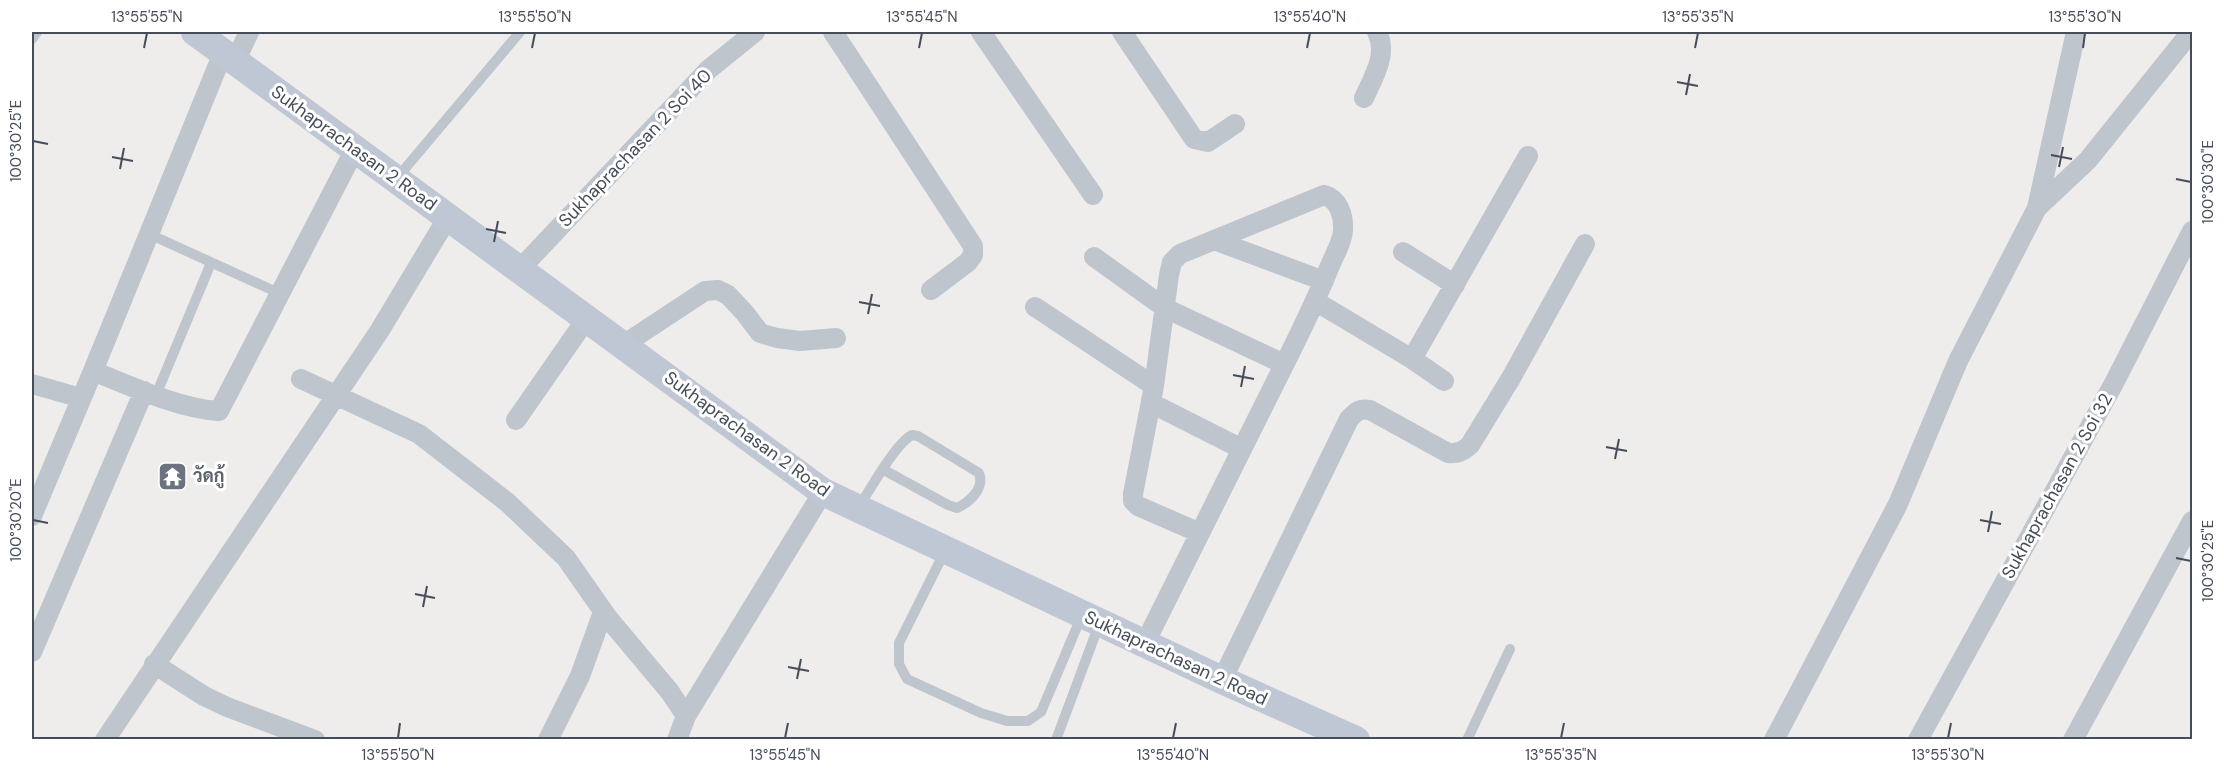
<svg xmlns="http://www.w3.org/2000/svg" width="2224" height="771" font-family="'DM Sans',Sarabun,sans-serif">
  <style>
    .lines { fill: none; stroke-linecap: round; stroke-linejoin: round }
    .lane { stroke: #bec5cd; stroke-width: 10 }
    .street { stroke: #bec5cd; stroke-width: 20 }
    .secondary { stroke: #c0c7d4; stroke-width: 28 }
    .ticks { fill: none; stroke: #464d58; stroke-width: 2 }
    .labels { text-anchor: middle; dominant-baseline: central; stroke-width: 6; stroke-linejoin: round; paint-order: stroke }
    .street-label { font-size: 18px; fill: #464d58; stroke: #fff }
    .worship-label { font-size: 18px; font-weight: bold; fill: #5b616d; stroke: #fff; text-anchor: start }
    .neatline { fill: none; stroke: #464d58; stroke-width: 2 }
    .ticks-label { font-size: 15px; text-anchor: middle; fill: #464d58 }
  </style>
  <rect width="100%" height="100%" fill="#efecec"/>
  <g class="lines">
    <path class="lane" d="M32,39L37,32
      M397,178L520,32
      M149,234L281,294
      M156,395L211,263
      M858,508C870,490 895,444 912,435L918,436L979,473C985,488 970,502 957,508L948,505L884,470
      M945,551L899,643V664L907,679L981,713L1007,721H1028L1041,712L1082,615
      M1056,740L1100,622
      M1467,740L1510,649"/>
    <path class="street" d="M833,32L973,246V255L968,262L931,290
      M981,32L1093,195
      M1122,32L1194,139L1208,142L1235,124
      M235,62L249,32
      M1364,98C1374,76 1388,54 1377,32
      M2037,208L2088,160L2191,32
      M1214,240L1324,281
      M1403,252L1455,285
      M1094,257L1165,308L1284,364
      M520,269L708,70L755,32
      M1315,301L1412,359L1444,381
      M1035,307L1154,386
      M623,345L705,291L718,290L728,295L744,312L760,333L777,338L800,341L836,338
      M1412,359L1528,156
      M93,371C130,386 180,409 219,411L355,149
      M301,379L419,434L507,502L566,558L608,618L670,692L686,716
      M32,384L81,398
      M1151,403L1242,449
      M516,420L587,318
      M32,516L93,371L223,53
      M1145,643C1193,546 1242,450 1290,353C1305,323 1319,293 1332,261C1336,252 1342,242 1343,231C1344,216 1339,199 1324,195L1180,254L1172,262L1169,275L1154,386L1133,494V501L1138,506L1200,533
      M32,652L144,391
      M154,664L204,696L227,707L315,740
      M1222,680L1349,419C1356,412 1359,408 1370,410L1448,453C1458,454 1463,451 1470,445L1511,378L1585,244
      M105,740L380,330L448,217
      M548,740L580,676L603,612
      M677,740L686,716L823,492
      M1774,740L1898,504L1958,361L2037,208L2076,32
      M1918,740L2113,385L2192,231
      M2073,740L2192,521"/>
    <path class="secondary" d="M195,32L823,492L1222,680L1356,740"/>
  </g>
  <path class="ticks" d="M144,48L147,33M532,48L535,33M919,48L922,33M1307,48L1310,33M1695,48L1698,33M2083,48L2085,33M1677,82L1698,86M1686,95L1690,74M33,141L48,144M2051,155L2072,159M112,157L133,161M2059,167L2063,147M120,169L124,148M2176,179L2191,182M486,229L506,233M494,242L498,221M859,302L880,306M868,314L872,294M1233,375L1254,379M1241,387L1245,366M1606,447L1627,451M1615,459L1619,439M33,520L48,523M1980,520L2001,524M1988,532L1992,511M2176,558L2191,561M415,594L435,598M423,607L427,586M788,667L809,671M797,679L801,659M398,738L400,723M785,738L788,723M1173,738L1176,723M1561,738L1564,723M1948,738L1951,723"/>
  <defs>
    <symbol id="temple-square" viewBox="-11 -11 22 22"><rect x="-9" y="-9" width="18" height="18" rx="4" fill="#6b7280" stroke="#fff"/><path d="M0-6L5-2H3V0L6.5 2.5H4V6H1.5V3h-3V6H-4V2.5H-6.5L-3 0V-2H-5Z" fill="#fff"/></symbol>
  </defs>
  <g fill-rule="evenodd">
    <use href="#temple-square" x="156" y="460" width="33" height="33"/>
  </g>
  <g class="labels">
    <g class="street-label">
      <text transform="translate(354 148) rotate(36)">Sukhaprachasan 2 Road</text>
      <text transform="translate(635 148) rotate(-46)">Sukhaprachasan 2 Soi 40</text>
      <text transform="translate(747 434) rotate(36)">Sukhaprachasan 2 Road</text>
      <text transform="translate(2057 486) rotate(-61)">Sukhaprachasan 2 Soi 32</text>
      <text transform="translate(1176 658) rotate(25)">Sukhaprachasan 2 Road</text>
    </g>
    <g class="worship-label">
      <text x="193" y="476">วัดกู้</text>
    </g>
  </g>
  <rect width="2224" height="771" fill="none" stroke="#ffffff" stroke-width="66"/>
  <rect x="33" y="33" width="2158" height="705" class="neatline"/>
  <g class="ticks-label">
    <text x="147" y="22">13°55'55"N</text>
    <text x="535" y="22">13°55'50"N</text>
    <text x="922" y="22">13°55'45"N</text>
    <text x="1310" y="22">13°55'40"N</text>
    <text x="1698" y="22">13°55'35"N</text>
    <text x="2085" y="22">13°55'30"N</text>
    <text transform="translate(16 141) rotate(-90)" y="5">100°30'25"E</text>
    <text transform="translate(2208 182) rotate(-90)" y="5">100°30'30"E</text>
    <text transform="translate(16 520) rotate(-90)" y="5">100°30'20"E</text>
    <text transform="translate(2208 561) rotate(-90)" y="5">100°30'25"E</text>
    <text x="398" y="760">13°55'50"N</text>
    <text x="785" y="760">13°55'45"N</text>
    <text x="1173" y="760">13°55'40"N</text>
    <text x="1561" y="760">13°55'35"N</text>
    <text x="1948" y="760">13°55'30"N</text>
  </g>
</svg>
